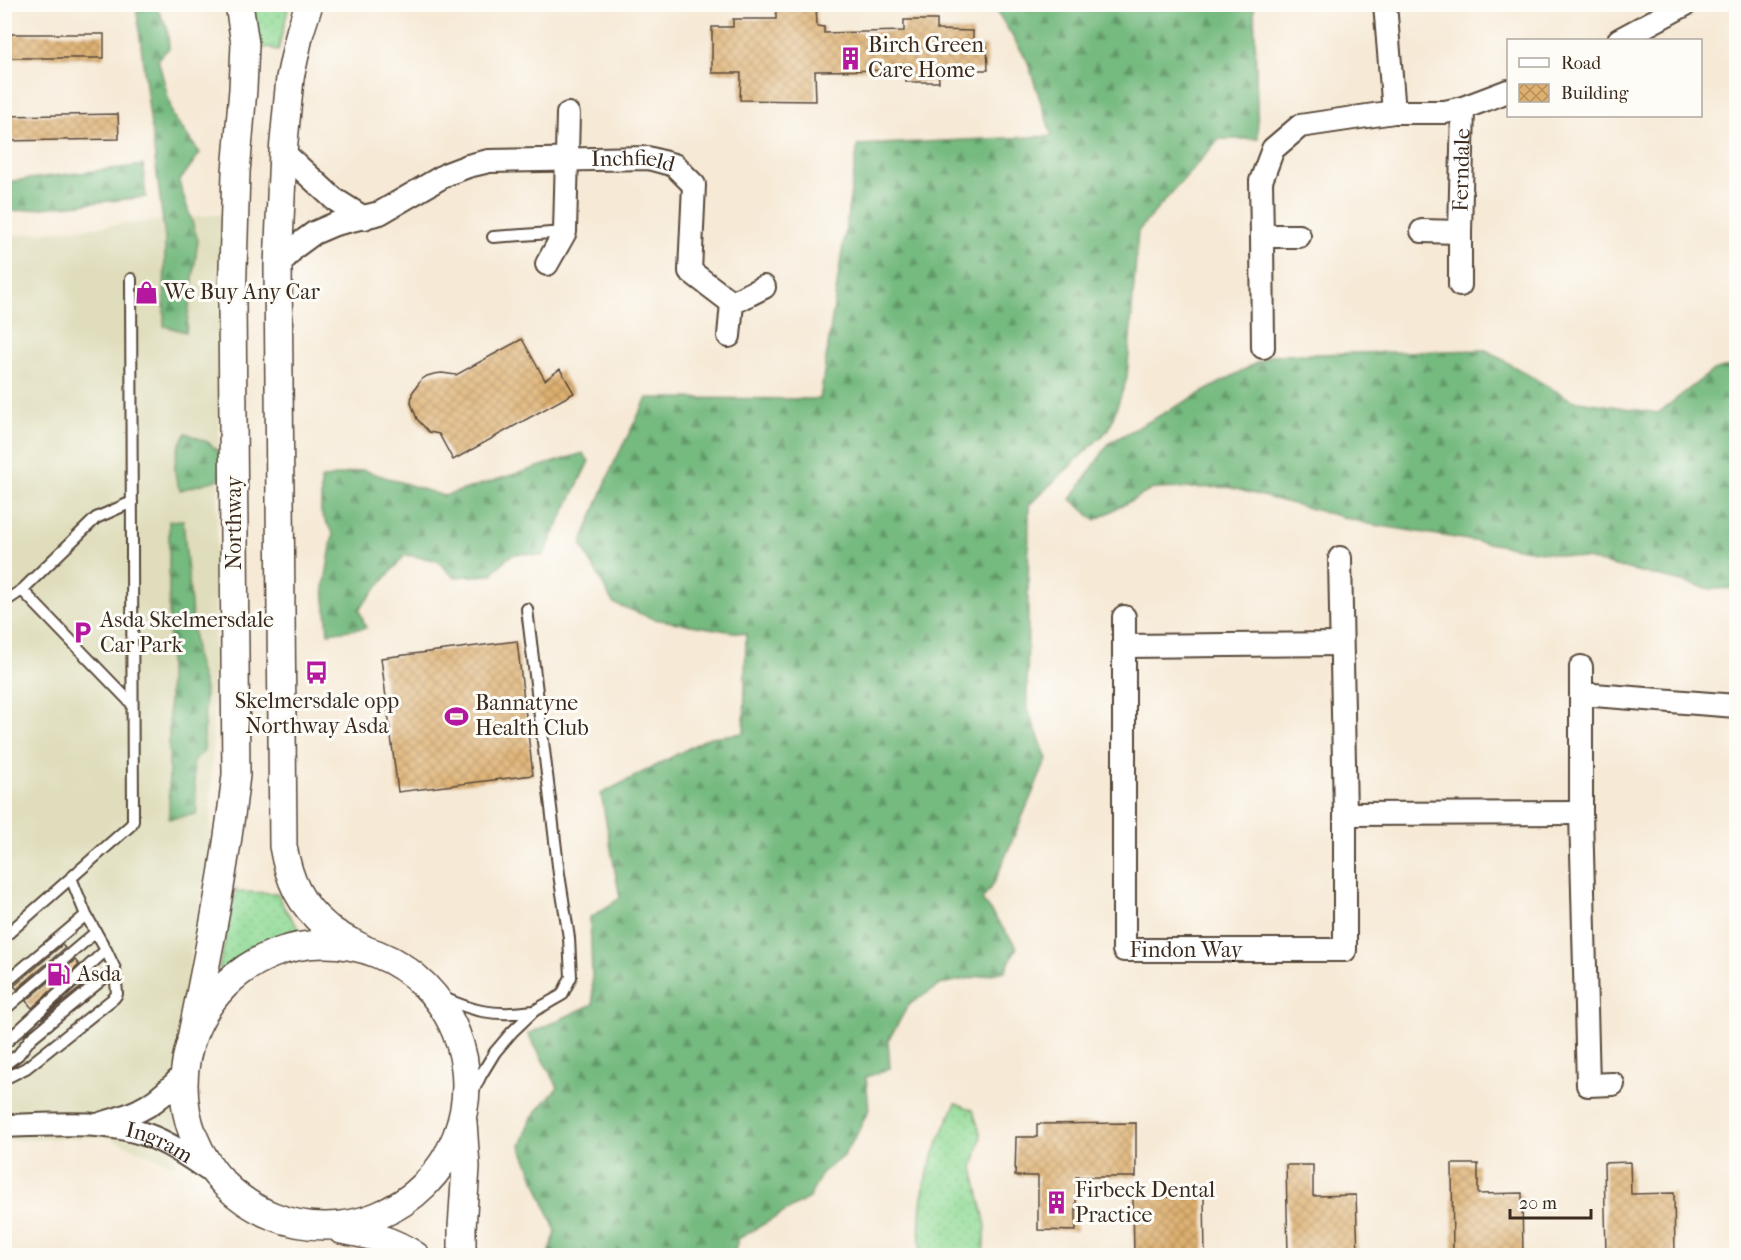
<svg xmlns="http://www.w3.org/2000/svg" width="1741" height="1260" font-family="'IM FELL French Canon',serif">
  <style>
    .built { fill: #dfddbb }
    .grass { fill: url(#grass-dots); stroke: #66825a; stroke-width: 1.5 }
    .forest { fill: url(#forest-firs); stroke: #58724e; stroke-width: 1.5 }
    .building { fill: url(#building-cross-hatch) }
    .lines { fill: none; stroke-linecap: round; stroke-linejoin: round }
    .service-casing { stroke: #574739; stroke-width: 14 }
    .minor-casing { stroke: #574739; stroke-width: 26 }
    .tertiary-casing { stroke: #574739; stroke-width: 30 }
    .service { stroke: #fff; stroke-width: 10 }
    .minor { stroke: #fff; stroke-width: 22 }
    .tertiary { stroke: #fff; stroke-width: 27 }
    .labels { text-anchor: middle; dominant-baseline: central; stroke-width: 6; stroke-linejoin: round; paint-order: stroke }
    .poi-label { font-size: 22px; fill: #3b2a1e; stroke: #fdfcf7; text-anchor: start }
    .street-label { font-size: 22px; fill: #3b2a1e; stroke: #fdfcf7 }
  </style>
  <defs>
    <pattern id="grass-dots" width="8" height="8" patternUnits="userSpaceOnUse" patternTransform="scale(1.5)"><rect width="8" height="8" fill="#91da96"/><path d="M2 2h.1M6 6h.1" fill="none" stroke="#7ebb81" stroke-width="1.8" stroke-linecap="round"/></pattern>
    <pattern id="forest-firs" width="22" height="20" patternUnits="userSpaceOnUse" patternTransform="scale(1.5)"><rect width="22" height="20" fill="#74ba7f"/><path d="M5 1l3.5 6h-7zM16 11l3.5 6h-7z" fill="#609767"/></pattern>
    <pattern id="building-cross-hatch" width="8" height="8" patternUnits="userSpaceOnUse" patternTransform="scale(1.5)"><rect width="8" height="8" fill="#deb070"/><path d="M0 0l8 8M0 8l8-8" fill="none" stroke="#b58f5b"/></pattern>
  </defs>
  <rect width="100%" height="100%" fill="#fdfcf7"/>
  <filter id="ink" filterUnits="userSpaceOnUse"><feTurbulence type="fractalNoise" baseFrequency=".0167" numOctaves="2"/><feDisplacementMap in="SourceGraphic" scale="12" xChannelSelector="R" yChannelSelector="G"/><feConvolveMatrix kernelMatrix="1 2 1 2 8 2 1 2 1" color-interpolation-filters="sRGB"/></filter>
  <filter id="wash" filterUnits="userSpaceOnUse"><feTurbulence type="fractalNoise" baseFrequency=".008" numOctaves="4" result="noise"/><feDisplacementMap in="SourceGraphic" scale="24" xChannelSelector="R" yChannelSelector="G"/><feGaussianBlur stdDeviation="1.35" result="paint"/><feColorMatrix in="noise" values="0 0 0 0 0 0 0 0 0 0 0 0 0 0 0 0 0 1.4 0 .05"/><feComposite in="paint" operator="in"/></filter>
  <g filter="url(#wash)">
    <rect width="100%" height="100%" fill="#f6e9d5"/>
    <path class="built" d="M224,214L210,850L190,963L176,1166L106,1137L5,1141L4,236Z"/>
    <path class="grass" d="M254,5H289L278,51L269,47L260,49Z
      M236,889L237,892L277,893L285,909L299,929L300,932L297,935C270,941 248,953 225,970L222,971L219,968Z
      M956,1103L973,1110L981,1136L973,1168L986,1226L983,1255H921C914,1198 931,1154 956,1103Z"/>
    <path class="forest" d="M136,5H155L167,27L169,48L158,59L173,116L200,153L179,182L198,240L186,332L164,326L165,239Z
      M993,5H1254L1258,139H1219L1138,231L1127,378L1109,429L1029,505L1027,707L1047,759L995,881L982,900L1017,947L1005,971L942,984L909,1004L888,1041L890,1069L866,1077L869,1109L856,1136L843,1156L822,1173L809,1198L738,1239L734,1255H548L556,1232L521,1146L532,1117L558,1087L528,1034L593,1004L590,918L620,898L601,794L710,737L744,733L746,634L654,619L613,603L581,544L613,465L647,398L820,399L858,145L1052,136L1027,60Z
      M143,165L146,197L5,212V182Z
      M1486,350L1571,400L1658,413L1711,372L1736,364V588L1711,589L1586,559L1369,524L1228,487L1153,489L1095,520L1071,499L1109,443L1271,355Z
      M186,433L209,443L223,456L224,478L180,490C171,472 175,449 186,433Z
      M583,453L589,461L543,556C511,551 512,552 491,575L454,577L436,560L405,555L359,609L366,628L328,633L324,588L333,534L321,513V479L363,470L444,496Z
      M183,520L196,658L205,689L204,751L193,762L197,814L169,819V521Z"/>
    <g id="blocks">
      <path class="building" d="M776,4H816L817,26L824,27V33L904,31V20H937V30L973,31V46H987L988,70H938L939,82H906V70L815,71L816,101L740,100L741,73H712V27H733V19H776Z
        M10,34H104V58H10Z
        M118,114L119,139L4,141V116Z
        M522,339L545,380L560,369L574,393L453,460L439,434L429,432L417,419L411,403L412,393L421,380L427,376L434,374L442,373L456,375Z
        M517,641L533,775L398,792L381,658Z
        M62,945L65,948L17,989L14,986Z
        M75,960L79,965L32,1008L26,1001Z
        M89,976L91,979L42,1019Z
        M1136,1123V1177H1076V1231L1038,1230V1176H1015L1016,1137H1037V1124Z
        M1630,1162L1631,1194L1674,1193L1675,1256H1606L1604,1163Z
        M1452,1164H1478V1194L1522,1193L1523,1256H1453Z
        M1286,1165H1313V1196L1356,1195L1358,1256H1288Z
        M1204,1196L1205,1256H1134L1133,1198Z"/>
    </g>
  </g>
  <g filter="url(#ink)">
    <use href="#blocks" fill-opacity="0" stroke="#574739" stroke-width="1.5"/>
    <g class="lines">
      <defs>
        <path id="service" d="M493,237L565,232
          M22,590L132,704
          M4,602L22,590L96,518L132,502
          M4,937L131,825L133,821L131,279
          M4,984L86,915
          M433,993C471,1011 492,1017 534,1011
          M4,1010L96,932
          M4,1044L106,950
          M4,1065L18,1055L31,1038L115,969
          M4,1079L26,1068L114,998L117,994L115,969L106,950L86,915L71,878
          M465,1108L481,1075L495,1052L512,1032L534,1011L562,995L571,977L569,938L559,874L527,609"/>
        <g id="minor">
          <path d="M1385,4L1394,112"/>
          <path d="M1619,40L1686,4"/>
          <path d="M283,152L334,199L364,218"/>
          <path d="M1422,231L1460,232V285"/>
          <path id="s1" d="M1460,232L1463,108"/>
          <path d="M1262,236L1261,181L1273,149L1300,126L1394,112H1445L1463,108L1508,91"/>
          <path d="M547,264L565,232L568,114"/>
          <path id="s2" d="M278,266L295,247L314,233L335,224L380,213L447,174L468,166L489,161L648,158L674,165L694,185L690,271L732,303"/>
          <path d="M729,336L732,303L764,287"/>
          <path d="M1263,347L1262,236H1299"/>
          <path d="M1340,558L1345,814L1581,813"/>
          <path d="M1124,617V646L1341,644"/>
          <path id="s3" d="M1124,646V950H1345V814"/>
          <path d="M1581,667V694L1736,706"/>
          <path d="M1581,694V813L1588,1085L1613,1084"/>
          <path d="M103,1123C141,1113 157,1103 184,1074"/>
          <path id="s4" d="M4,1126C51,1125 102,1119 147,1135C172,1144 193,1160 215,1174"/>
        </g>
        <path id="tertiary" d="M309,4L300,32L290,78L283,152L278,266L283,846C289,880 299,904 327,927C337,936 352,942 364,949
          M184 1085a141 141 0 1 1 282 0a141 141 0 1 1-282 0Z
          M191,1039C209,951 226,864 236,775L232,301L236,172L243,89L245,44L239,4
          M341,1230C370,1235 391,1239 416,1256
          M462,1256V1228L466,1167L463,1122"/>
      </defs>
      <use href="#service" class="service-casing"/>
      <use href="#minor" class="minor-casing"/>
      <use href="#tertiary" class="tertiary-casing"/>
      <use href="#service" class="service"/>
      <use href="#minor" class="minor"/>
      <use href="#tertiary" class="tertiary"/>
    </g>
  </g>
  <defs>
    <symbol id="building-bare" viewBox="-9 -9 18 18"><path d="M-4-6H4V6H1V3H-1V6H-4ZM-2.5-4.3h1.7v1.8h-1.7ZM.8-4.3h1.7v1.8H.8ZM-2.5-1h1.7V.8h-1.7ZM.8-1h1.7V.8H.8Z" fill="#b5179e" stroke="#fdfcf7" stroke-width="2.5" paint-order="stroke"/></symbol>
    <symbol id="shop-bare" viewBox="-9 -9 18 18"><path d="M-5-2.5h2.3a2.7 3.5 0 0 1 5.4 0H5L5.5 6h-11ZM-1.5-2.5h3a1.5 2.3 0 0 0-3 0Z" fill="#b5179e" stroke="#fdfcf7" stroke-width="2.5" paint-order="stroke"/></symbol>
    <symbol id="parking-bare" viewBox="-9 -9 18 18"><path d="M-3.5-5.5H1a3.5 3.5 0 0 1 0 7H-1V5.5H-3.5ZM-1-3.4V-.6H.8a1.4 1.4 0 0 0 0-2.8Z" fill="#b5179e" stroke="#fdfcf7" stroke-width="2.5" paint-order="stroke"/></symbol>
    <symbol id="bus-bare" viewBox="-9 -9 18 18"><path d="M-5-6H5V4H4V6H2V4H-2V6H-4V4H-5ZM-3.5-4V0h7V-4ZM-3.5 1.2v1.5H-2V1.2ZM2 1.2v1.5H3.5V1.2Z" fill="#b5179e" stroke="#fdfcf7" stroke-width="2.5" paint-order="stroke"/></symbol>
    <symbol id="stadium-bare" viewBox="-9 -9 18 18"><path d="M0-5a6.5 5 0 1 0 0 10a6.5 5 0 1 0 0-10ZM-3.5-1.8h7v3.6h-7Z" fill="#b5179e" stroke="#fdfcf7" stroke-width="2.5" paint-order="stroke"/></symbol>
    <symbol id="fuel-bare" viewBox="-9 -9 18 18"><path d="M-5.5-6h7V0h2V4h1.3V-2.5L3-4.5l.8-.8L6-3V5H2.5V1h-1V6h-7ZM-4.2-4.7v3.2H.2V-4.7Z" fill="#b5179e" stroke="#fdfcf7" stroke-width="2.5" paint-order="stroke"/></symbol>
  </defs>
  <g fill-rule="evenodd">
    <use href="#building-bare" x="834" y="42" width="33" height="33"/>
    <use href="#shop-bare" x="130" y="276" width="33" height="33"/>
    <use href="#parking-bare" x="66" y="616" width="33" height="33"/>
    <use href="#bus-bare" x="300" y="656" width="33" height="33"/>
    <use href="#stadium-bare" x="440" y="700" width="33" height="33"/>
    <use href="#fuel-bare" x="42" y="958" width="33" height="33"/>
    <use href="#building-bare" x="1040" y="1186" width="33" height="33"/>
  </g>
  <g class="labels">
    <g class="poi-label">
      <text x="868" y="45">Birch Green<tspan x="868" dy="25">Care Home</tspan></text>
      <text x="164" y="292">We Buy Any Car</text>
      <text x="100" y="620">Asda Skelmersdale<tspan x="100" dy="25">Car Park</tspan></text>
      <text x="317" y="701" text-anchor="middle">Skelmersdale opp<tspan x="317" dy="25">Northway Asda</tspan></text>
      <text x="475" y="703">Bannatyne<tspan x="475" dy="25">Health Club</tspan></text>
      <text x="77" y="974">Asda</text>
      <text x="1075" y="1190">Firbeck Dental<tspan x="1075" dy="25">Practice</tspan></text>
    </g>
    <g class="street-label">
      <text stroke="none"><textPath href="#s2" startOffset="384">Inchfield</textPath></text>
      <text stroke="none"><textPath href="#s1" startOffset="62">Ferndale</textPath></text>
      <text transform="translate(234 523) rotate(-90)">Northway</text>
      <text stroke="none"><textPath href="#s3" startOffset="366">Findon Way</textPath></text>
      <text stroke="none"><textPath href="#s4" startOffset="158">Ingram</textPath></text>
    </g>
  </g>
  <rect width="1741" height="1260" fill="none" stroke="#fdfcf7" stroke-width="24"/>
  <rect x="1507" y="39" width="195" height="78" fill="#fdfcf7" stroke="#afa8a0" stroke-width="1.5"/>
  <rect x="1519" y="58" width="30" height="9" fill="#ffffff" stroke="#afa8a0" stroke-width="1.5"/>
  <text x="1561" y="69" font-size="18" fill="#3b2a1e">Road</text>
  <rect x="1519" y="84" width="30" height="18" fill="url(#building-cross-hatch)" stroke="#afa8a0" stroke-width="1.5"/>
  <text x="1561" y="99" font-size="18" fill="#3b2a1e">Building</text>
  <path d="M1510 1209v9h81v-9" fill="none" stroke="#3b2a1e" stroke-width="3"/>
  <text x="1519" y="1209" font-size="18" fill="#3b2a1e" stroke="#fdfcf7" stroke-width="4.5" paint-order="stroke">20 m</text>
</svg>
